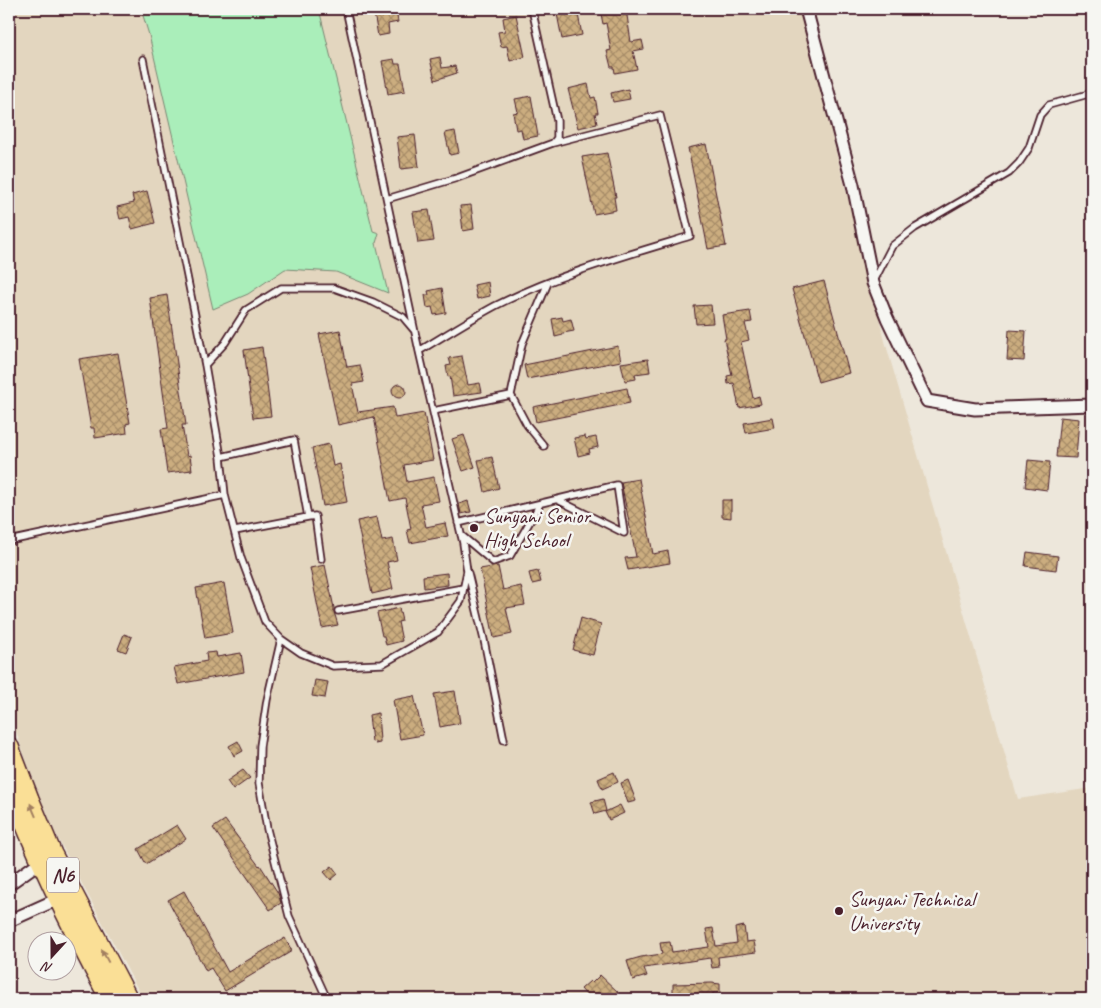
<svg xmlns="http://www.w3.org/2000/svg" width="1101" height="1008" font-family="Caveat,sans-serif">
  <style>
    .built { fill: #e3d6bf }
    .green { fill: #aaeeba; stroke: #7a8672 }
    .building { fill: url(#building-cross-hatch); stroke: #4a1f2b }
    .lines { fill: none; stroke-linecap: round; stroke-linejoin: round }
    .lane-casing { stroke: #4a1f2b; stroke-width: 9 }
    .street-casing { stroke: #4a1f2b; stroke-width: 15 }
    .primary-casing { stroke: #4a1f2b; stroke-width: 22 }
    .lane { stroke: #f6f6f2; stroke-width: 5.5 }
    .street { stroke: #f6f6f2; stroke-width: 11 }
    .primary { stroke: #fadf96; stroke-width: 19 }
    .oneway { fill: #a27f60 }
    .poi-dot { fill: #4a1f2b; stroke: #f6f6f2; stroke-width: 2 }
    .labels { text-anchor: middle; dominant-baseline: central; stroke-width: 5; stroke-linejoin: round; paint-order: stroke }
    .shield { fill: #f6f6f2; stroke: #7e6067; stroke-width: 1 }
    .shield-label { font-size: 20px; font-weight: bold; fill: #4a1f2b }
    .poi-label { font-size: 21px; fill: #4a1f2b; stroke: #f6f6f2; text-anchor: start }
  </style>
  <defs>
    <pattern id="building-cross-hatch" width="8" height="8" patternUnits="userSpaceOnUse" patternTransform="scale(1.25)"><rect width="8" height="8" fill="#cbad7f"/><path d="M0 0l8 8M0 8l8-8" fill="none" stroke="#a78c68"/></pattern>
  </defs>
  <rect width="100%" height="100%" fill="#ede7db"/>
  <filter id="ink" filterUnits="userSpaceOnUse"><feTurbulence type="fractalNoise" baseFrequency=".02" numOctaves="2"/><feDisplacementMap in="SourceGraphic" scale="10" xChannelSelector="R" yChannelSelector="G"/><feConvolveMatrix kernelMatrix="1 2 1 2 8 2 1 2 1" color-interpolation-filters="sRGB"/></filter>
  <g filter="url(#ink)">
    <path class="built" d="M9,9H799L886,345L1018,799L1092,788V999H143L44,812L9,711Z"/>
    <path class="green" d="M141,9H319L373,231L379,233L376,243L388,293L336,272L285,269L248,294L213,309L149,35Z"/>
    <path class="building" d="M556,9H577L582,35L562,39Z
      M600,9H626L631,42L642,40L644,49L633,51L637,69L615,73L614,67H611L607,51L611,50L606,23L603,24Z
      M396,10L398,22L388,24L389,34L378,36L374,13Z
      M516,15L525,57L510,61L507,46L501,47L498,32L505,31L503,18Z
      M440,57L442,68L455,66L457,73L435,80L430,59Z
      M394,59L395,64H400L405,91L388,94L382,61Z
      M588,84L591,98L595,97L598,113H595L597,124L578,128L568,89Z
      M628,89L630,99L613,102L611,93Z
      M531,96L538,136L523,139L521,129L516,130L513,113L518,112L515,99Z
      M455,131L459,153L450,155L445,133Z
      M415,135L419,167L401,169L397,137Z
      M706,144L726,246L708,249L688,148Z
      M607,153L616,197H614L616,210L594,214L582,157Z
      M147,191L155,223L132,229L129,217L120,219L117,207L134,203L132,195Z
      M471,205L474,229L463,231L460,206Z
      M429,210L434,241L418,243L413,212Z
      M824,281L849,373L818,382L792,289Z
      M488,282L490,296L477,299L474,285Z
      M442,288L446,313L434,315L432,307L427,308L425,295H429L428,291Z
      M167,295L186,425H182L187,456L190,455L192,470L167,473L161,429L168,428L150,298Z
      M711,305L713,323L696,324L694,306Z
      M750,311L752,322L745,323L749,340L741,342L753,398L759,396L761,404L739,408L734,383L728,384L727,376L732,375L724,339H726L722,315Z
      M562,317L563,321L571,319L574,331L563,333V335L555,337L552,319Z
      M340,330L347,367L360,365L364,382L352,384L358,412L393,407L395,418L424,413L433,460L404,465L407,482L434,477L439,501L421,504L426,527L445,523L448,536L410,543L407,530L411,529L405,498L390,501L374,417L338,425L319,334Z
      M1009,330L1026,331L1024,361L1007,360Z
      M618,346L621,361L527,379L524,365Z
      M262,347L271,416L253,418L244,350Z
      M118,353L130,423L126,424L127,433L95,438L94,428H91L79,359Z
      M462,356L468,385L480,383L482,392L453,396L450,376L448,377L446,366L451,365L449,358Z
      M648,359L650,372L635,374L636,379L625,381L621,363Z
      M392 391a7 7 0 1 1 14 0a7 7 0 1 1-14 0Z
      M627,388L630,403L536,422L533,407Z
      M1060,417L1079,419L1076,458L1056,457Z
      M773,418L775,428L746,433L744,423Z
      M464,435L475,467L463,471L452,439Z
      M585,436L586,439L596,437L598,447L589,449L590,453L578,456L574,438Z
      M329,444L333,466L340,464L347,502L323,506L312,448Z
      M492,457L499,488L485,492L478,460Z
      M1028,460L1050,462L1047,490L1025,487Z
      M639,479L653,554L668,551L670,563L628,570L625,558L636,557L621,482Z
      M722,500H731V518L722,517Z
      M468,501L471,512L461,514L459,504Z
      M377,517L382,541L393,539L397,560L387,562L393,589L372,594L357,521Z
      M1027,552L1058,556L1056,570L1025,566Z
      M325,565L334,608V612L338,625L322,628L310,568Z
      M498,566L503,590L521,586L525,605L506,608L512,634L494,638L480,569Z
      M538,571L541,582L532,584L529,573Z
      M447,573L448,585L424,588L423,576Z
      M224,583L233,633L205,638L196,588Z
      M399,608L402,621L398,622L402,641L386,645L384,636H382L377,613Z
      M581,618L601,624L593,655L573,650Z
      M124,634L132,637L126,652L118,649Z
      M216,652L217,657L241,653L244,672L178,684L174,667L207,661L206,653Z
      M315,680L328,682L325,698L312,696Z
      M455,691L460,723L440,727L434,694Z
      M414,696L423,735L400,739L393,700Z
      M378,713L380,741V743L375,744V741L372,742L369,715Z
      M238,741L243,751L234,756L229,746Z
      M243,770L250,778L233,790L227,781Z
      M614,772L618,782L602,789L598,779Z
      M628,780L636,801L628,803L621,783Z
      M603,799L606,811L595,814L591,802Z
      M620,805L624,813L609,820L605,812Z
      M225,820L259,866L260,865L278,893L281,903L270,910L213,828Z
      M177,825L186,839L146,864L138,849Z
      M332,866L338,874L331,880L324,872Z
      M184,891L228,972L285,938L292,951L225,991L211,968L206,971L168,900Z
      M744,926L746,942L754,941L756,952L718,957L719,967L712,968L710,958L644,968L647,976L633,980L627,961L641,957L662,954L660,943L670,942L672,952L709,947L706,929L713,928L716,946L737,943L735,928Z
      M600,975L618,992L611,999H590L581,989L590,981L592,983Z
      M712,983L720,984V993H713V998H703V997L673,995V984Z"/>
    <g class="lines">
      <defs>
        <path id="lane" d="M143,59L205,365L221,457L225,495L241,558L265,622L281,639L301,653L333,666L382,664L438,632L461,601L467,571L463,543L419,351L346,9
          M387,199L457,178L553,143L557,138V121L532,9
          M874,281L892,246L915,228L1009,173L1019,163L1029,148L1040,115L1049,105L1092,93
          M419,351C444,336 469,320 495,306C556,275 624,256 690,236L660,115L553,143
          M205,365L225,343L246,310L281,288H334L373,302L403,317L414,330
          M511,395L527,425L544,446
          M433,411L511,395L522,344L548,283
          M221,457L294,440L308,517L235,531
          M308,517L315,516L321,559
          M458,523L617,485L624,533L558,500
          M461,535L493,562L510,556L540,504
          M9,541L225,495
          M468,573L484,640L504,740
          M338,611L463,588
          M281,639L267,700L260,746L259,783L267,829L289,916L327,999"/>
        <path id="street" d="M806,9L853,185L873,283L887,318L927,401L975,409L1092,405
          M9,884L44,859
          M9,921L58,899"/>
        <path id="primary" d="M9,747L29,799L52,854L128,999
          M9,783C37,858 72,929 110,999"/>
      </defs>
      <use href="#lane" class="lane-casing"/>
      <use href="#street" class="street-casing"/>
      <use href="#primary" class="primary-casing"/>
      <use href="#lane" class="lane"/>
      <use href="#street" class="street"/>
      <use href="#primary" class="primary"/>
    </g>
    <defs><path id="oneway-solid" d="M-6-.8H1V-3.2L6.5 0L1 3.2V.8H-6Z" transform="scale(1.25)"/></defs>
    <g class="oneway">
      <use href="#oneway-solid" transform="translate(33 810) rotate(-113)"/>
      <use href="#oneway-solid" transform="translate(105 956) rotate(-118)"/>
    </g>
  </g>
  <g class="poi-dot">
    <circle cx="474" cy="528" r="5"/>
    <circle cx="839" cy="911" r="5"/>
  </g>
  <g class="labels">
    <rect class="shield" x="47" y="857.5" width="32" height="35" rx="4"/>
    <g class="shield-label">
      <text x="63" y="875">N6</text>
    </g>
    <g class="poi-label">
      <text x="484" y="516">Sunyani Senior<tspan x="484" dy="24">High School</tspan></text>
      <text x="849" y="899">Sunyani Technical<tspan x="849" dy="24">University</tspan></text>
    </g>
  </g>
  <rect width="1101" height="1008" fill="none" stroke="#f6f6f2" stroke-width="30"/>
  <rect x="15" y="15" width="1071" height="978" fill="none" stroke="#4a1f2b" stroke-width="2" filter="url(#ink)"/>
  <g transform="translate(52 956) rotate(201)"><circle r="24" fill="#f6f6f2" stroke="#b1a0a2"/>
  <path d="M0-4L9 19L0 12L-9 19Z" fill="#4a1f2b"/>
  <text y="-8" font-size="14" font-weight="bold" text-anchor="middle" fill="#4a1f2b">N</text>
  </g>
</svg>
